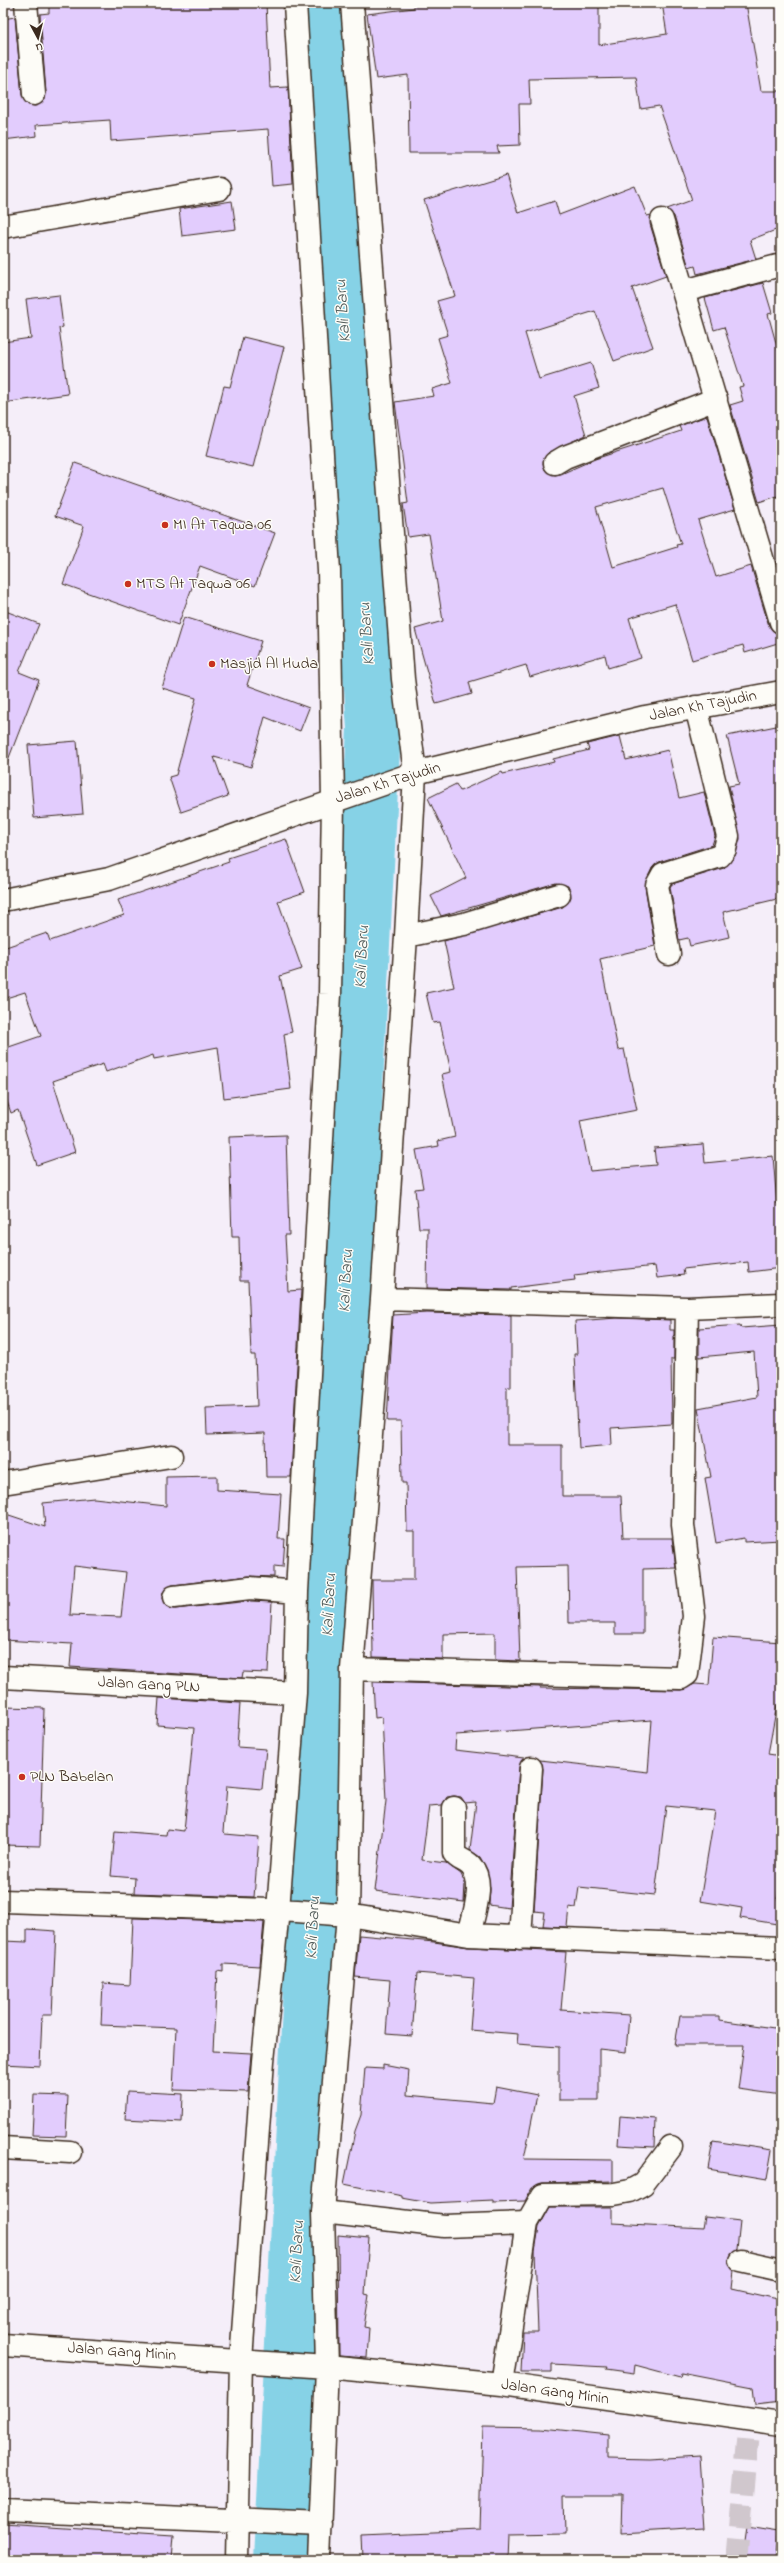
<svg xmlns="http://www.w3.org/2000/svg" width="784" height="2563" font-family="'Indie Flower',sans-serif">
  <style>
    .lines { fill: none; stroke-linecap: round; stroke-linejoin: round }
    .river { stroke: #86d2e6; stroke-width: 54 }
    .building { fill: #e2ccfd; stroke: #3b2a1e; fill-rule: evenodd }
    .minor-tunnel { stroke: #d0c7cd; stroke-width: 22; stroke-dasharray: 22 11; stroke-linecap: butt }
    .minor-casing { stroke: #3b2a1e; stroke-width: 25 }
    .tertiary-casing { stroke: #3b2a1e; stroke-width: 25 }
    .minor { stroke: #fdfcf7; stroke-width: 22 }
    .tertiary { stroke: #fdfcf7; stroke-width: 22 }
    .poi-dot { fill: #c8321e; stroke: #fdfcf7; stroke-width: 1.5 }
    .labels { text-anchor: middle; dominant-baseline: central; stroke-width: 3; stroke-linejoin: round; paint-order: stroke }
    .poi-label { font-size: 16px; fill: #3b2a1e; stroke: #fdfcf7; text-anchor: start }
    .street-label { font-size: 16px; fill: #3b2a1e; stroke: #fdfcf7 }
    .water-label { font-size: 17px; font-style: italic; fill: #525c5a; stroke: #fdfcf7 }
  </style>
  <rect width="100%" height="100%" fill="#f5eef9"/>
  <filter id="ink" filterUnits="userSpaceOnUse"><feTurbulence type="fractalNoise" baseFrequency=".025" numOctaves="2"/><feDisplacementMap in="SourceGraphic" scale="8" xChannelSelector="R" yChannelSelector="G"/><feConvolveMatrix kernelMatrix="1 2 1 2 8 2 1 2 1" color-interpolation-filters="sRGB"/></filter>
  <g filter="url(#ink)">
    <g class="lines">
      <path class="river" d="M281,2560L374,728L320,3"/>
    </g>
    <path class="building" d="M49,3H266L270,88L288,87L293,184L272,186L268,129L111,141L110,120L36,125L37,136L3,140V19L15,17L22,95L28,105L35,106L45,100L46,93L40,14L49,13Z
      M414,3L599,6V45L667,34L662,3H746L761,91H781V228L750,240L756,259L697,274L695,266L689,268L674,216L667,209L692,200L659,106L641,109L636,77L529,79L530,104H519L520,145L497,146L499,153H409L408,75L376,79L367,14L414,8Z
      M506,175L518,213L555,201L559,215L635,186L647,216L651,215L650,224L666,276L632,288L653,347L614,361L595,311L525,333L539,379L591,363L599,388L574,396L586,435L548,453L543,463L545,470L555,475L561,474L595,459L681,431L679,426L707,416L735,509L698,520L716,577L751,566L769,626L773,631L780,634L781,642L745,653L743,645L692,660L675,604L629,618L641,658L608,668L605,655L530,677L526,665L469,682L472,694L436,704L415,629L443,621L429,534L408,537L403,504L408,503L395,402L434,396L432,389L452,383L438,338L448,335L437,301L455,296L424,200ZM663,488L681,544L676,545L677,547L613,567L596,507Z
      M232,201L236,229L182,236L179,209Z
      M763,283L772,313L768,314L781,361V495L759,502L730,405L743,401L739,387L743,386L724,327L714,330L705,298Z
      M59,295L63,327L59,328L68,394L3,403V342L31,338L26,299Z
      M243,337L284,347L253,467L206,456L224,386L230,387Z
      M75,463L275,533L255,586L200,566L178,625L63,584L84,526L55,516Z
      M3,610L39,624L19,672L39,680L5,768H3Z
      M184,617L261,641L247,685L309,708L300,731L265,717L251,767L214,757L228,796L181,812L169,777L176,775L196,698L162,688Z
      M781,725V898L723,912L729,937L690,946L688,938L679,940L670,887L672,884L724,868L735,856L740,839L729,786L739,784L727,736Z
      M620,736L626,760L668,750L679,798L704,792L715,836L712,845L659,862L652,868L645,887L655,946L600,959L618,1050L624,1049L637,1110L580,1121L590,1171L656,1165L654,1148L703,1144L705,1163L773,1156L777,1204H781V1268L749,1272L748,1262L683,1269L684,1275L657,1278L655,1266L574,1275L575,1280L511,1288V1290L427,1288L428,1228H419L415,1189L423,1188L416,1150L439,1146L438,1141L455,1137L442,1074L451,1072L440,1022L433,1023L426,993L454,987L444,941L563,907L571,897L568,886L556,883L441,916L431,896L466,878L428,798L456,784L460,791L502,772L503,774L554,762L553,759L589,750L587,744Z
      M77,741L83,814L34,818L28,745Z
      M286,839L305,892L278,901L302,969L280,976L292,1032L284,1034L291,1089L224,1098L218,1047L154,1059L153,1055L106,1072L103,1064L53,1081L75,1152L37,1165L18,1110L11,1113L3,1089V1049L41,1036L25,992L3,999V948L47,933L50,941L124,915L118,900L229,862L228,858Z
      M286,1135L289,1235H285L288,1291L301,1290L291,1477H266L265,1433L207,1435L206,1408L257,1406L255,1355H251L248,1281H240L239,1237H232L229,1137Z
      M427,1313L511,1315V1387H507V1445H562V1496H621L623,1538H672L676,1568L643,1569V1634H615V1623H569L568,1566L517,1567L520,1661L495,1660V1633L443,1634V1659L373,1657L372,1580H414V1531H407L406,1483H402L401,1421H387L393,1315Z
      M617,1318L670,1320V1330H674V1359H671L672,1424L611,1428L612,1445L579,1448L574,1354H577L575,1321Z
      M740,1325L741,1328L781,1325V1540L744,1542V1538L716,1543L705,1478L711,1477L698,1408L757,1397L754,1352L699,1357V1328Z
      M217,1476V1490L281,1494L278,1539H285L283,1567L274,1566V1577L249,1576L172,1585L163,1592L162,1599L169,1608L175,1609L250,1601L272,1602L268,1673L243,1672L242,1678L70,1667L72,1644L3,1640V1513L45,1527L43,1503L94,1498L166,1506V1477ZM74,1566L126,1572L121,1617L70,1615Z
      M713,1637L781,1642V1706L777,1705L768,1754L781,1756V1877L777,1899L781,1901L777,1924L740,1918L742,1908L700,1901L715,1811L666,1806L655,1895L579,1887L576,1908L569,1907L567,1927L543,1926L545,1912L534,1911L543,1769L540,1760L648,1772L652,1720L456,1735L455,1750L524,1758L519,1767L509,1908L489,1905L490,1889L487,1870L480,1857L470,1850L476,1802L465,1803L461,1797L454,1796L447,1797L442,1805L429,1806L422,1860L446,1863L461,1874L465,1883L464,1902L375,1891L386,1801L382,1717L375,1718L373,1682L540,1687V1688L681,1690L695,1684L709,1685Z
      M159,1698L240,1703L237,1747L266,1749L262,1789L227,1786L223,1832L225,1834L259,1837L254,1897L134,1893L135,1878L111,1876L115,1831L166,1835L167,1829L184,1831L194,1728L157,1725Z
      M3,1707L44,1708L40,1846L3,1845Z
      M133,1918L264,1922L260,1966L223,1964V1972L217,1971L213,2051L251,2053L248,2092L173,2090L176,2028L101,2025L103,1983L130,1985Z
      M27,1929L56,1931L52,2015H42L40,2066L3,2064V1941L27,1942Z
      M359,1935L434,1942L468,1947L566,1952L561,2010L629,2015L626,2052L599,2049V2100H559V2047L517,2044L518,2034L470,2030L474,1978L417,1973L412,2036L386,2034L390,1980L355,1977Z
      M680,2016H719V2020L781,2029V2095L738,2089L744,2045H675Z
      M383,2065L409,2070L407,2095L493,2103L496,2087L537,2095L524,2159L613,2160V2181L542,2183L532,2188L525,2201L493,2202V2200L430,2203L402,2198V2196L344,2184L355,2131L361,2115L365,2068L383,2069Z
      M127,2091L183,2094L182,2122L125,2119Z
      M34,2095L68,2096L66,2136L32,2135Z
      M620,2116L655,2119L654,2147L618,2145Z
      M713,2141L772,2150L767,2179L708,2169Z
      M550,2207H612V2223L703,2228L705,2217L740,2221L737,2249L729,2259V2265L734,2271L732,2289L781,2300V2402L755,2405L753,2387L681,2373L680,2377L635,2365L634,2373L605,2369L606,2367L552,2364V2372H521L523,2332H538L535,2251L539,2227Z
      M338,2235L369,2238L365,2294L369,2295L364,2327L369,2328L367,2358L339,2356Z
      M483,2427L542,2428L608,2435V2458L650,2459L700,2456L705,2528L621,2533L622,2495H564L565,2535L509,2536L508,2560H362L361,2535L480,2530Z
      M3,2524L174,2535L172,2560H3Z
      M747,2526L778,2531L774,2560H742Z"/>
    <g class="lines">
      <path class="minor-tunnel" d="M737,2560L750,2421"/>
      <defs>
        <path id="minor" d="M26,3L34,94
          M662,220L781,622
          M3,227L219,189
          M684,291L781,265
          M555,463L565,457L716,399
          M406,936L464,924L559,895
          M669,954L657,885L663,874L720,856L725,849L728,836L696,707
          M382,1299L687,1308L781,1304
          M3,1483L171,1456
          M174,1597L250,1588L297,1592
          M352,1669L681,1678L687,1674L694,1616L683,1525L687,1308
          M3,1677L295,1693
          M454,1808V1853C458,1860 466,1860 471,1866C486,1882 473,1916 469,1935
          M3,1901L297,1911L348,1915L469,1935L781,1948
          M520,1938L531,1768
          M3,2148L70,2152
          M323,2212L444,2226L527,2223L543,2195L614,2194L630,2191L643,2184L671,2147
          M741,2261L781,2270
          M3,2345L327,2367L502,2384L781,2424
          M502,2384L527,2223
          M3,2510L321,2524
          M237,2560L241,2360L263,2061L278,1910L295,1693L297,1592L330,994L333,800L329,571L295,3
          M319,2560L327,2367L323,2212L348,1915L352,1669L382,1299L406,936L415,773L403,679L352,3"/>
        <path id="tertiary" d="M3,900L109,879L415,773L645,717L781,692"/>
      </defs>
      <use href="#minor" class="minor-casing"/>
      <use href="#tertiary" class="tertiary-casing"/>
      <use href="#minor" class="minor"/>
      <use href="#tertiary" class="tertiary"/>
    </g>
  </g>
  <g class="poi-dot">
    <circle cx="165" cy="525" r="4"/>
    <circle cx="128" cy="584" r="4"/>
    <circle cx="212" cy="664" r="4"/>
    <circle cx="22" cy="1777" r="4"/>
  </g>
  <g class="labels">
    <g class="poi-label">
      <text x="173" y="525">MI At Taqwa 06</text>
      <text x="136" y="584">MTS At Taqwa 06</text>
      <text x="220" y="664">Masjid Al Huda</text>
      <text x="30" y="1777">PLN Babelan</text>
    </g>
    <g class="street-label">
      <text transform="translate(703 706) rotate(-11)">Jalan Kh Tajudin</text>
      <text transform="translate(388 783) rotate(-17)">Jalan Kh Tajudin</text>
      <text transform="translate(149 1685) rotate(3)">Jalan Gang PLN</text>
      <text transform="translate(122 2352) rotate(4)">Jalan Gang Minin</text>
      <text transform="translate(555 2392) rotate(8)">Jalan Gang Minin</text>
    </g>
    <g class="water-label">
      <text transform="translate(343 311) rotate(-94)">Kali Baru</text>
      <text transform="translate(367 634) rotate(-94)">Kali Baru</text>
      <text transform="translate(362 957) rotate(-87)">Kali Baru</text>
      <text transform="translate(346 1281) rotate(-87)">Kali Baru</text>
      <text transform="translate(329 1605) rotate(-87)">Kali Baru</text>
      <text transform="translate(313 1928) rotate(-87)">Kali Baru</text>
      <text transform="translate(297 2252) rotate(-87)">Kali Baru</text>
    </g>
  </g>
  <rect width="784" height="2563" fill="none" stroke="#fdfcf7" stroke-width="16"/>
  <rect x="8" y="8" width="768" height="2547" fill="none" stroke="#3b2a1e" stroke-width="1.5" filter="url(#ink)"/>
  <g transform="translate(38 38) rotate(173)" stroke="#fdfcf7" stroke-width="3" paint-order="stroke">
  <path d="M0-3L7 15L0 10L-7 15Z" fill="#3b2a1e"/>
  <text y="-6" font-size="11" font-weight="bold" text-anchor="middle" fill="#3b2a1e">U</text>
  </g>
</svg>
